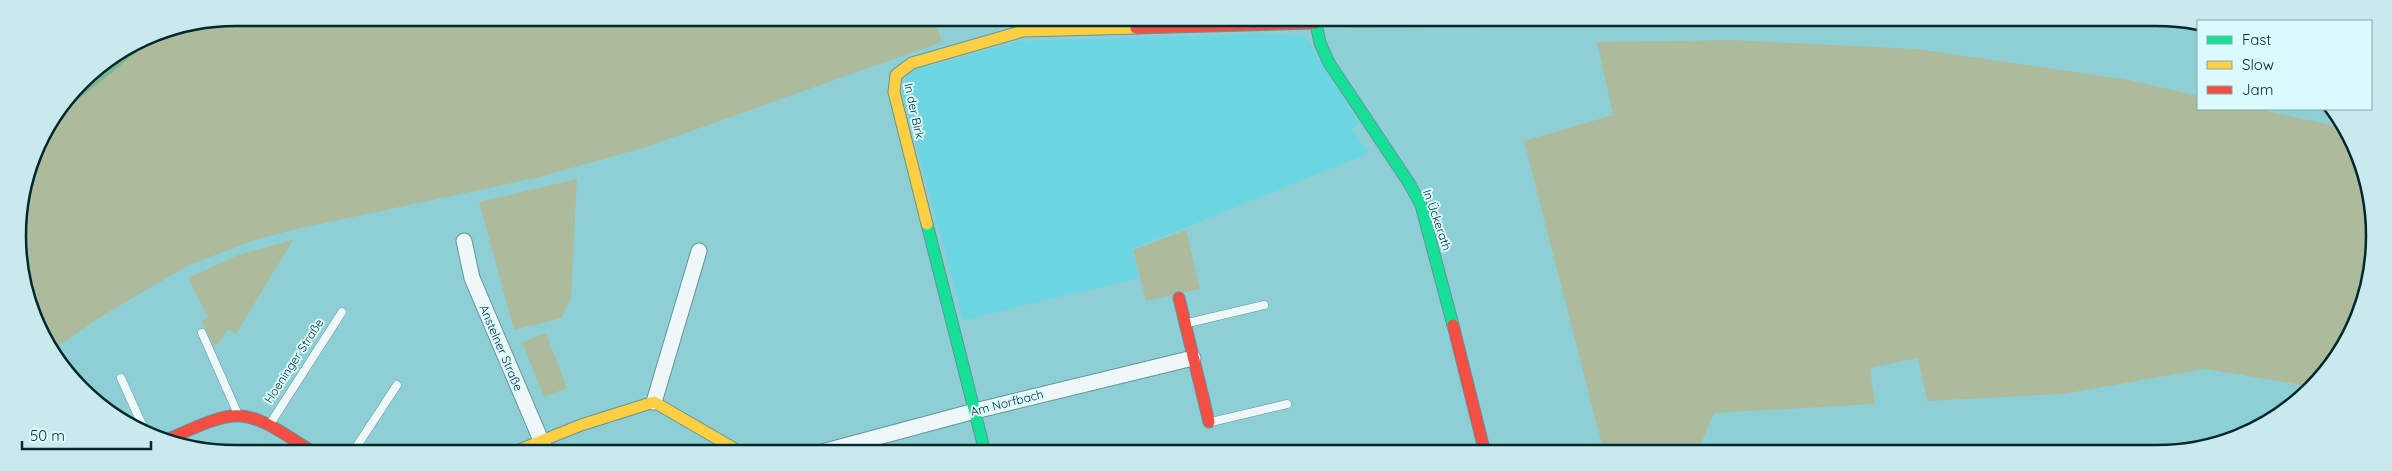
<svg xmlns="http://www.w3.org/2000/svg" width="2392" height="471" font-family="Quicksand,sans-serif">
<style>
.built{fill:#6cd6e2}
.green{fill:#adbb9d}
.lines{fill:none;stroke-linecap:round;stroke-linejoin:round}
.stream{stroke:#79b691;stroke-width:5}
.lane-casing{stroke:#64949a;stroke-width:9}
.street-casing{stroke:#64949a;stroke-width:17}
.fast-casing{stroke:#64949a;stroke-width:13}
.slow-casing{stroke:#64949a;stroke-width:13}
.jam-casing{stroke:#64949a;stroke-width:13}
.lane{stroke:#eef8f9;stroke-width:8}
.street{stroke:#eef8f9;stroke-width:15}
.fast{stroke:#16e098;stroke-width:11}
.slow{stroke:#ffcf43;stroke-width:11}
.jam{stroke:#f24e42;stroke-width:11}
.labels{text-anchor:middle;stroke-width:4;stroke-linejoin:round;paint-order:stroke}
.street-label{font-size:12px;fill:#00292d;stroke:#dbfafe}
.rim{fill:none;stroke:#00292d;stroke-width:2.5}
</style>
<rect width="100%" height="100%" fill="#8ecfd6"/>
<!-- built -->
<path class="built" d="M1258 34 1303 36 1307 39 1359 124 1352 129 1369 153 1132 249 1139 278 963 320 902 89 908 72 1021 41Z"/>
<!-- green -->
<path class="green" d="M235 18H934L942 42 646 147 540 177 292 230 252 241 189 265 102 316 54 349 29 306 18 222 34 152 82 81 152 34Z
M993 18H1133L1032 22 996 27Z
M1344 19H1640L1638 26 1351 28Z
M1733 40 1917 49 2129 80 2198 96V109H2256L2341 127 2367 179 2373 264 2352 332 2313 387 2205 369 2063 394 1927 401 1918 358 1870 368 1875 404 1714 413 1697 453H1604L1524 141 1613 115 1597 42Z
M577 179 571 297 562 318 514 330 479 202Z
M1186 230 1200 289 1146 301 1133 250Z
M293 240 236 334 228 329 218 344 213 345 202 321 208 317 188 278 238 255Z
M546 333 567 388 544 397 522 342Z"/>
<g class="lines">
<!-- stream -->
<path class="stream" d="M64 108 156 33"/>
<!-- lane casing -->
<g class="lane-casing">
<path id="lane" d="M1188 323 1264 305
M202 333 237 412
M121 378 145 431
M1211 422 1287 404
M270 424 342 312
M353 452 397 385"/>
</g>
<!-- street casing -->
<g class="street-casing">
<path id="street" d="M464 241 472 278 546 452
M654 402 699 251
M822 452 975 411 1193 358"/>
</g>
<!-- fast casing -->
<g class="fast-casing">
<path id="fast" d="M1315 19 1320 43 1329 63 1409 183 1421 205 1453 325
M927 224 985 452"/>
</g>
<!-- slow casing -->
<g class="slow-casing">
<path id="slow" d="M927 224 894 92 896 75 912 63 1023 31 1136 28
M514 452 581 425 654 402 740 452"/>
</g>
<!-- jam casing -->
<g class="jam-casing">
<path id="jam" d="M1136 28 1315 23
M1179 298 1209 422
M1453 325 1485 453
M169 439C245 404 245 409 313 452"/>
</g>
<!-- lane -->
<use href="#lane" class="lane"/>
<!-- street -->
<use href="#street" class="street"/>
<!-- fast -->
<use href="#fast" class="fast"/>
<!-- slow -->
<use href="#slow" class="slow"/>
<!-- jam -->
<use href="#jam" class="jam"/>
</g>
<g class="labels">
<!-- street labels -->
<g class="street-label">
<text transform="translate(914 111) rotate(78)" y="4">In der Birk</text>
<text transform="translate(1437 220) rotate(71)" y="4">In Ückerath</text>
<text transform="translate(501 348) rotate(67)" y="4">Anstelner Straße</text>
<text transform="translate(294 361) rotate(-57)" y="4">Hoeninger Straße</text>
<text transform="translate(1007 403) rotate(-14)" y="4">Am Norfbach</text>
</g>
</g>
<!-- crop -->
<path d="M0 0H2392V471H0ZM235 26H2157A209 209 0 0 1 2366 235V236A209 209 0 0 1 2157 445H235A209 209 0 0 1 26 236V235A209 209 0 0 1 235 26Z" fill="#c9e9ed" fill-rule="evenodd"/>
<path class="rim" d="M235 26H2157A209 209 0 0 1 2366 235V236A209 209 0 0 1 2157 445H235A209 209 0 0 1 26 236V235A209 209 0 0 1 235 26Z"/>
<!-- legend -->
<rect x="2197" y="20" width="175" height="90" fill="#dbfafe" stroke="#83a6aa"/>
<rect x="2207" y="36" width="25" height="8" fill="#16e098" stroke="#83a6aa"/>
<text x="2242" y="45" font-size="15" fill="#00292d">Fast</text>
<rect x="2207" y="61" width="25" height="8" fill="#ffcf43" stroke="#83a6aa"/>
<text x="2242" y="70" font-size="15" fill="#00292d">Slow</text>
<rect x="2207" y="86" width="25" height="8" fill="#f24e42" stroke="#83a6aa"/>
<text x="2242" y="95" font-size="15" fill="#00292d">Jam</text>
<!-- scale -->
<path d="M22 441v8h129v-8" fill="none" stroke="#00292d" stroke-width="2.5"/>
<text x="30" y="441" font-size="15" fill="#00292d" stroke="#dbfafe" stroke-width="4" paint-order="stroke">50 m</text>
</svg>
